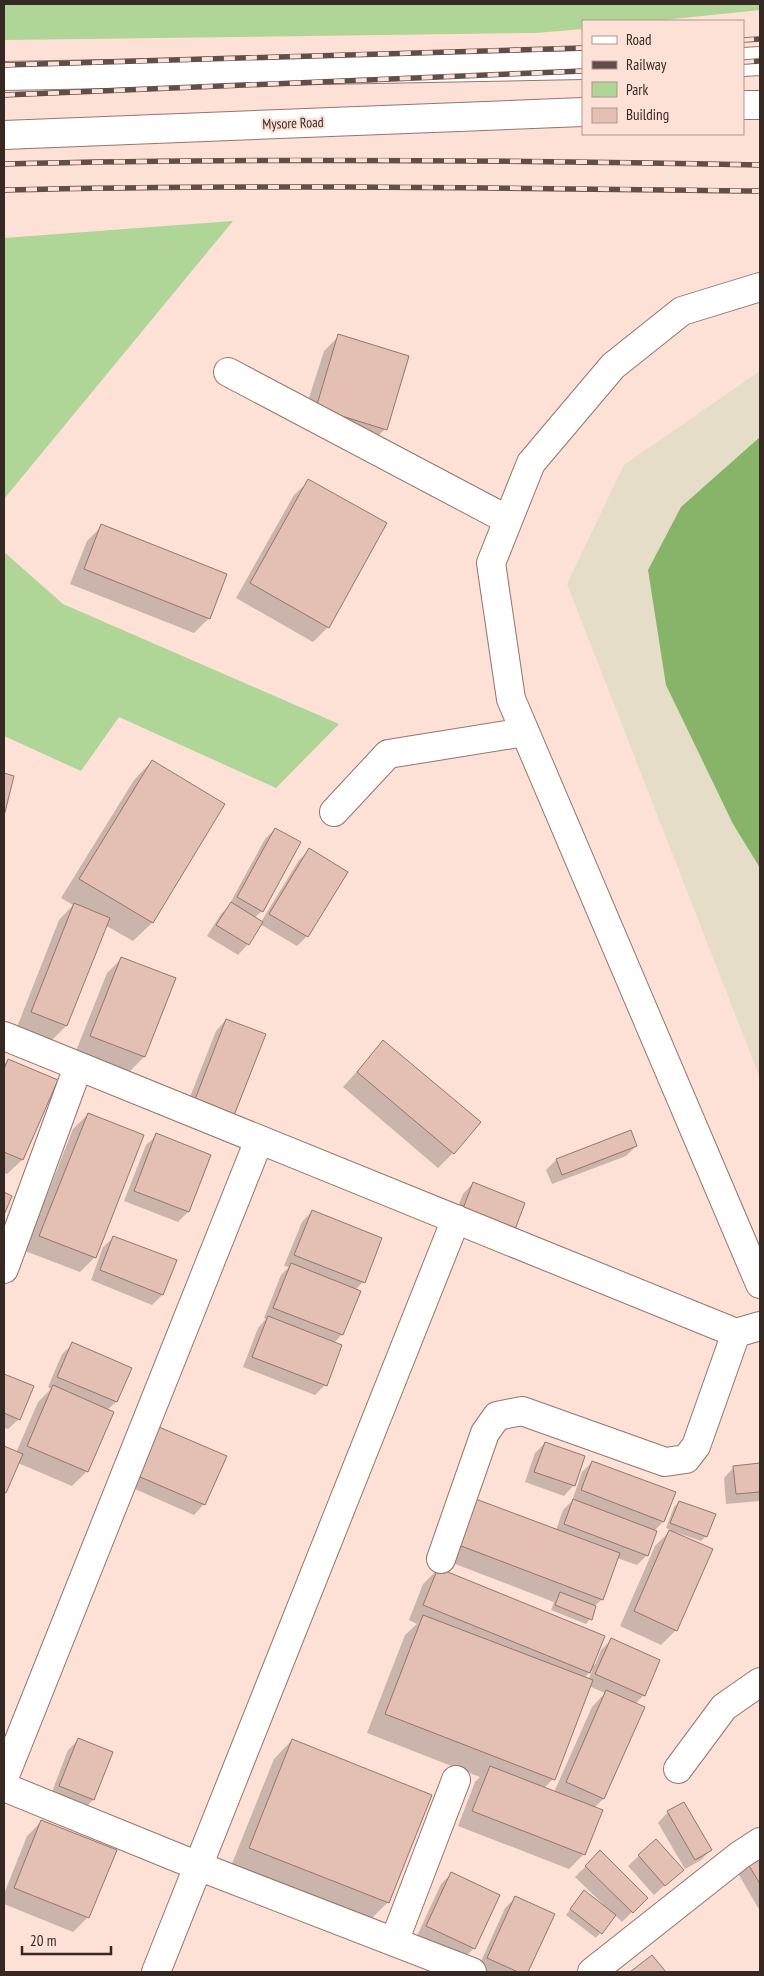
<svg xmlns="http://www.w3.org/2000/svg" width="764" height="1976" font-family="'PT Sans Narrow',sans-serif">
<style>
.education{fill:#e6ddc8}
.green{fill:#afd597}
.forest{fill:#88b46a}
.shadow{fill:#0003;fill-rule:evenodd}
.building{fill:#e3c0b3;stroke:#95766a}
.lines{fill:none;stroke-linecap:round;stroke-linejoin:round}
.minor-casing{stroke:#95756a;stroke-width:30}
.highway-casing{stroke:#95756a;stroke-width:30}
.minor{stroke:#fff;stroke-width:28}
.highway{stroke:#fff;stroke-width:28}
.rail-casing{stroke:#604f49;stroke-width:5.5}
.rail{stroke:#fde1d6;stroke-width:4;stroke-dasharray:11;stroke-linecap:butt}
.labels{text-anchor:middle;stroke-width:4.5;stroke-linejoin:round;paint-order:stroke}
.street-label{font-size:14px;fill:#362924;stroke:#fde1d6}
</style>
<rect width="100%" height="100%" fill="#fde1d6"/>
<!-- education -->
<path class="education" d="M760 371V1078L567 584 624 465Z"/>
<!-- green -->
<path class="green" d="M4 4H760V10L654 21H583V29L536 33 4 40Z
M233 221 4 499V238Z
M4 552 63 604 339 724 276 788 119 717 81 771 4 736Z"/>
<!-- forest -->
<path class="forest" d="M760 437V868L733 824 666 685 648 570 681 507Z"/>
<!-- shadow -->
<path class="shadow" d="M339 336 385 429 370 444 301 423 324 351Z
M309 481 328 627 313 642 236 598 294 495Z
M102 526 209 618 194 633 70 584 87 541Z
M152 761 224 804 152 923 133 941 105 925 66 1026 51 1041 17 1027 59 920 73 905 61 898 134 780Z
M275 829 262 911 254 918 261 922 299 860 309 850 307 936 297 946 260 924 248 944 238 955 207 936 221 914 228 907 265 839Z
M122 958 174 979 144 1057 129 1072 76 1051 107 973Z
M226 1020 264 1035 184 1112 216 1031Z
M383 1042 453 1153 438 1168 343 1087Z
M8 1060 22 1160 7 1174 4 1173V1065Z
M88 1114 95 1257 80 1272 25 1251 73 1129Z
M630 1132 636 1146 626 1156 552 1184 546 1170 556 1160Z
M157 1135 210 1155 188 1212 178 1222 124 1201 146 1145Z
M473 1183 524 1204 452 1221 463 1194Z
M312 1211 363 1282 355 1290 342 1334 334 1343 325 1385 315 1395 243 1367 258 1328 266 1319 264 1318 281 1275 289 1267 284 1266 302 1222Z
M114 1237 162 1295 152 1305 91 1280 103 1247Z
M73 1344 130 1369 116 1402 107 1410 87 1471 72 1486 18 1463 4 1495V1447L16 1453 38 1402 51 1389 48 1387 62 1354Z
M4 1375 32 1387 19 1419 8 1429 4 1428Z
M159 1428 204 1504 194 1515 128 1486Z
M545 1443 574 1485 564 1496 525 1482 535 1453Z
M592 1462 663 1522 654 1531 647 1555 637 1565 617 1558 602 1599 595 1606 590 1619 586 1624 551 1610 554 1602 442 1559 459 1515 556 1530 563 1510 572 1501 582 1472Z
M760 1465V1501L726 1504 724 1478 734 1467Z
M679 1502 706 1536 701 1541 675 1532 676 1630 661 1645 620 1626 655 1546 671 1530 666 1528 674 1507Z
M438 1569 595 1665 601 1650 611 1640 644 1695 635 1704 643 1708 603 1799 594 1808 584 1854 569 1869 458 1826 475 1782 480 1777 367 1733 405 1635 417 1624 409 1620 423 1584ZM593 1669 588 1680 584 1678ZM589 1686 605 1693 592 1707 554 1792 544 1788 553 1779Z
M78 1740 111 1753 93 1800 83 1810 50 1797 68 1750Z
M292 1740 388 1902 369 1921 231 1866 274 1759Z
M684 1803 711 1850 701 1860 685 1869 658 1823 668 1812Z
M42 1821 88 1917 73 1932 4 1904V1894L27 1836Z
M656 1840 682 1870 654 1895 628 1866Z
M760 1851V1911L736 1870Z
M600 1852 646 1898 622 1922 615 1915 596 1938 566 1915 579 1897 603 1906 604 1905 575 1877Z
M451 1874 474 1948 464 1958 417 1936 441 1884Z
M515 1898 553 1915 527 1972H486L478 1968 505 1908Z"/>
<!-- building -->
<path class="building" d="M338 334 409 356 387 430 316 408Z
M308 479 387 523 329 628 250 583Z
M101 524 227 574 210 619 84 569Z
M152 760 225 804 153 923 79 879Z
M4 773 14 776 4 816Z
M275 828 301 842 263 912 237 897Z
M309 848 348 872 308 937 269 914Z
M231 902 263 922 249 945 216 925Z
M74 903 110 918 67 1026 31 1012Z
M121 957 176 978 145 1057 90 1036Z
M226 1019 266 1034 233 1118 194 1102Z
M383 1040 481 1122 454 1154 357 1072Z
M8 1059 58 1080 23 1160 4 1152V1069Z
M88 1113 144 1135 96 1258 39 1236Z
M631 1130 637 1146 562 1175 556 1159Z
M156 1133 211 1155 189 1212 134 1191Z
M473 1182 525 1203 514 1232 462 1211Z
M4 1192 12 1196 4 1215Z
M312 1210 382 1238 365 1283 294 1255Z
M113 1236 177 1260 163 1295 100 1270Z
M291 1263 361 1291 343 1335 273 1308Z
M268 1316 342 1345 327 1386 252 1357Z
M72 1342 132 1368 117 1402 57 1377Z
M4 1374 34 1386 20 1420 4 1413Z
M53 1385 114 1412 88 1472 27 1446Z
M159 1427 227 1456 205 1505 138 1476Z
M545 1442 585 1456 575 1486 534 1472Z
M4 1446 23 1454 6 1493 4 1492Z
M592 1461 676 1492 664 1522 581 1490Z
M760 1463V1492L736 1494 733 1466Z
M473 1498 620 1553 603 1600 456 1544Z
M573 1499 657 1531 648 1556 564 1524Z
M679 1501 716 1514 707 1537 670 1523Z
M669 1530 713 1549 677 1631 634 1611Z
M438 1568 605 1636 590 1673 423 1605Z
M560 1592 596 1606 592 1620 555 1605Z
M423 1615 593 1680 555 1780 385 1714Z
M611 1638 660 1660 645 1696 595 1674Z
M606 1690 645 1707 604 1799 566 1782Z
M78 1738 113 1752 94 1800 59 1786Z
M292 1739 432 1795 389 1903 249 1848Z
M490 1766 603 1810 585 1855 472 1811Z
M684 1802 712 1850 695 1860 667 1811Z
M41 1820 117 1850 89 1918 14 1888Z
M656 1839 684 1870 665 1886 638 1855Z
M600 1850 648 1898 633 1913 585 1866Z
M760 1850V1884L745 1859Z
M451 1872 500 1895 475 1949 426 1926Z
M584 1890 616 1915 602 1934 570 1909Z
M515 1896 555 1914 528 1972H518L487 1958Z
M652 1955 666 1972H630Z"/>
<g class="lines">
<!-- minor casing -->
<g class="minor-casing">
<path id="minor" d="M760 287 682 311 613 366 531 463 491 563 511 699 760 1284
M228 372 508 520
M334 812 388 754 525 732
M4 1036 736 1333 760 1326
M4 1269 78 1067
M441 1559 485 1433 497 1416 522 1411 665 1462 686 1459 696 1446 736 1333
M678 1769 724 1707 760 1682
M4 1778 259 1140
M4 1787 198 1866 472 1972
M394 1942 456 1780
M156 1972 456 1219
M592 1972 740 1855 760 1842"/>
</g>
<!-- highway casing -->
<g class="highway-casing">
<path id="highway" d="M743 62 760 61
M4 76 583 65
M743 105H760
M4 135 583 112"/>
</g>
<!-- minor -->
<use href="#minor" class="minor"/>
<!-- highway -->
<use href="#highway" class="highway"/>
<!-- rail casing -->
<g class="rail-casing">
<path id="rail" d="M743 40 760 39
M743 62 760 61
M4 65 583 48
M4 95 583 71
M4 164C256 158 508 160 760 165
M4 190C256 184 508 188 760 191"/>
</g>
<!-- rail -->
<use href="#rail" class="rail"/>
</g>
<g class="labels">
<!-- street labels -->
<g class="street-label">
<text transform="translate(293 123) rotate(-2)" y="5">Mysore Road</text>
</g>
</g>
<!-- border -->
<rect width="764" height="1976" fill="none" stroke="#362924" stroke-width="10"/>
<!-- legend -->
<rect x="582" y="20" width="162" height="115" fill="#fde1d6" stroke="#ad978f"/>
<rect x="592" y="36" width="25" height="8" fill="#ffffff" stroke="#ad978f"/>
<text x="626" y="45" font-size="15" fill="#362924">Road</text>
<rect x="592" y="61" width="25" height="8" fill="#604f49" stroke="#ad978f"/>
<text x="626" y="70" font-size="15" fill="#362924">Railway</text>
<rect x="592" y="82" width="25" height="15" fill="#afd597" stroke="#ad978f"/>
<text x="626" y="95" font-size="15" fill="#362924">Park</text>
<rect x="592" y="108" width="25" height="15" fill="#e3c0b3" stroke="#ad978f"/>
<text x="626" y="120" font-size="15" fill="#362924">Building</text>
<!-- scale -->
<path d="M22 1946v8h89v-8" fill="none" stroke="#362924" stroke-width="2.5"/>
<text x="30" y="1946" font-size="15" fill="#362924" stroke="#fde1d6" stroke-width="4" paint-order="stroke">20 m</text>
</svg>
